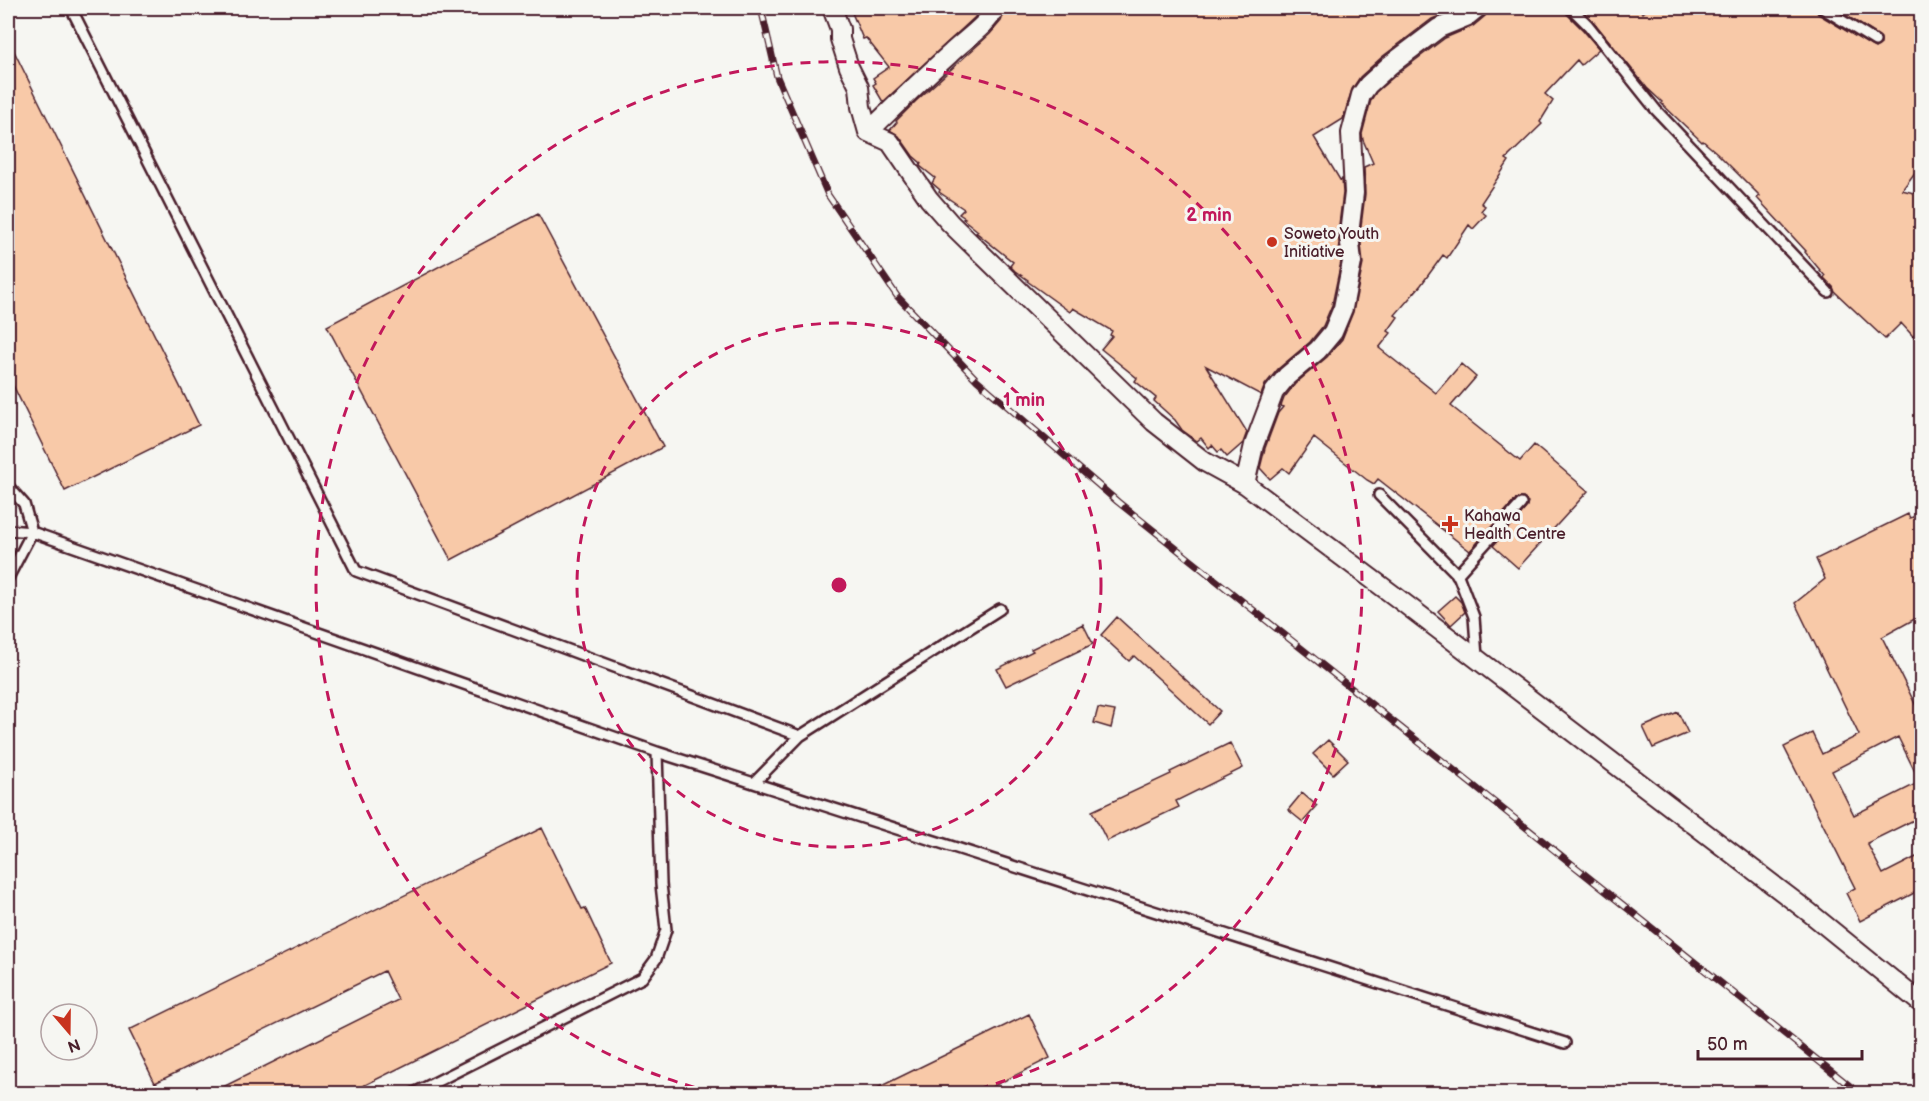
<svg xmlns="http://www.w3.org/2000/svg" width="1929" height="1101" font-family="'Balsamiq Sans',sans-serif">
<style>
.building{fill:#f8c9a8;stroke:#4a1f2b;stroke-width:1.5;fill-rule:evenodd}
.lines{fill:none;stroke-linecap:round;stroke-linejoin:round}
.lane-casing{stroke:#4a1f2b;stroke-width:14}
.street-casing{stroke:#4a1f2b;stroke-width:22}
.lane{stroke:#f6f6f2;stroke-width:9}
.street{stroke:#f6f6f2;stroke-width:18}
.rail-casing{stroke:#4a1f2b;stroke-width:7}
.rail{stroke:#f6f6f2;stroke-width:4.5;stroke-dasharray:14;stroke-linecap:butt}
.ring{fill:none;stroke:#c2185b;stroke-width:3;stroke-dasharray:10 8}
.poi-dot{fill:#c8321e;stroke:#f6f6f2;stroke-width:2}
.labels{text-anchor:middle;stroke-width:6;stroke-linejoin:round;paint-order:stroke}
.poi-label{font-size:16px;fill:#4a1f2b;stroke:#f6f6f2;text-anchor:start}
.centre{fill:#c2185b;stroke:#f6f6f2;stroke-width:3}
.ring-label{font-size:18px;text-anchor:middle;font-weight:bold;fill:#c2185b;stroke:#f6f6f2;stroke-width:6;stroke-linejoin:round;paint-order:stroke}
</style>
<rect width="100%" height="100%" fill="#f6f6f2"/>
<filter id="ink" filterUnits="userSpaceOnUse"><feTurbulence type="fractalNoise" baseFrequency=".0167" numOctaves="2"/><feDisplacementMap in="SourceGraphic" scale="12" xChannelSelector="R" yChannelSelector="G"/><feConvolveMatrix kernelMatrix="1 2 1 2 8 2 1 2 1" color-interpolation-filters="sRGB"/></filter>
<g filter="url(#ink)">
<!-- building -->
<path class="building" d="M850 8H983L974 18 883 102 873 85 876 83 873 78 889 67 866 38 863 39Z
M1006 8H1423L1425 11 1433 8H1460L1432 19 1382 57 1360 77 1352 89 1343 119 1314 137 1340 180 1342 179 1343 193 1338 233 1341 262 1332 305 1323 326 1310 342 1278 369 1265 385 1261 395 1206 366 1247 432 1243 443 1227 457 1221 450 1218 452 1212 445 1209 448 1201 438 1197 441 1182 430 1175 420 1154 401 1156 398 1135 381 1137 378 1101 349 1112 336 1110 335 1112 331 1073 308 1070 312 1027 281 1028 280 1015 271 1010 266 1013 262 978 234 976 233 978 231 963 219 965 218 959 214 964 209 939 192 940 190 932 183 935 178 920 166 921 163 913 156 899 136 890 130 897 122 896 121 916 101 990 34 1001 21Z
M1488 8H1564L1566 13 1583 30 1599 49 1581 65 1577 60 1545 94 1553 101 1540 122 1542 124 1506 159 1509 161 1481 203 1485 206 1481 211 1486 215 1473 229 1469 225 1447 258 1443 255 1421 285 1395 315 1398 317 1388 331 1391 333 1379 348 1436 393 1461 364 1476 377 1451 406 1520 461 1534 445 1588 491 1518 568 1493 546 1526 508 1528 502 1523 498 1516 499 1470 551 1378 479 1374 484 1367 480 1314 438 1289 473 1283 468 1270 479 1260 468 1265 448 1278 413 1283 407 1281 406 1284 398 1295 384 1327 357 1342 339 1353 312 1363 264 1360 234 1365 194 1364 167 1373 163 1363 140 1362 134 1371 100 1376 92 1397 74 1445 38 1473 26 1485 16Z
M1580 8H1637L1643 13 1649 8H1815L1818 14 1875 48 1881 44V38L1879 36 1834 8H1922V163L1902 190 1922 195V346L1901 323 1885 339 1835 292 1833 287 1824 278 1825 276 1805 252 1806 251 1757 198 1760 196 1717 153 1703 141 1702 142 1661 103 1662 102 1647 88 1593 21Z
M8 39 199 425 65 491 8 375Z
M538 214 663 447 451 560 327 326Z
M1908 514 1910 518 1916 516 1922 529V615L1882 637 1922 718V816L1867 843 1883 874 1922 854V889L1860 921 1846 893 1855 888 1784 747 1812 733 1822 754 1859 735 1795 603 1825 579 1816 559ZM1898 737 1920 782 1854 815 1832 771Z
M1455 596 1461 602 1465 612 1451 625 1438 611Z
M1117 617 1220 711 1208 724 1134 656 1129 661 1101 635Z
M1083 624 1093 644 1006 686 997 669 1033 651 1031 649Z
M1098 708 1115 711 1111 728 1094 723Z
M1678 712 1688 733 1653 748 1643 727Z
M1328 740 1348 760 1333 774 1313 754Z
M1230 743 1243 768 1176 801 1179 807 1107 841 1092 811 1171 774 1170 772Z
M1302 793 1317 806 1303 822 1288 810Z
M542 828 582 909 585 908 611 963 347 1094H209L398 1000 384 971 155 1083 129 1030Z
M1029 1014 1050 1058 978 1094H865Z"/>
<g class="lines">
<!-- lane casing -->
<g class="lane-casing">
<path id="lane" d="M71 8 356 571 800 736
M1571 8 1588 25 1656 110 1828 292
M1822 8 1875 41
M8 486 24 504 32 532 8 578
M1379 495 1458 575 1474 617 1477 657
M8 530 32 532 657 752 1565 1043
M1457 575 1521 504
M754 783 800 736 1000 609
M412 1094 642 978 656 959 666 930 661 884 657 752"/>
</g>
<!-- street casing -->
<g class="street-casing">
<path id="street" d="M832 8 840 29V39L849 67 859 87 861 107 868 132 890 142 929 199 950 223 1154 422 1205 462 1245 484 1396 597 1810 913 1922 1004
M868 132C895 106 922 79 950 54 963 41 989 24 995 8
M1245 484 1254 445 1274 392 1287 376 1318 350 1333 332 1343 308 1352 262 1349 234 1354 193 1351 133 1361 95 1368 85 1390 65 1439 28 1466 17 1477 8"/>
</g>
<!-- lane -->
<use href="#lane" class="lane"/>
<!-- street -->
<use href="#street" class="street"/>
<!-- rail casing -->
<g class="rail-casing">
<path id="rail" d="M761 8 777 77 828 195 897 296 977 380 1118 502 1860 1094"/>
</g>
<!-- rail -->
<use href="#rail" class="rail"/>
</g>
</g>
<!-- distance rings -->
<g class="ring">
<circle cx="839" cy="585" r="262"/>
<path d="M712 1092A523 523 0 1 1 966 1092"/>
</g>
<!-- markers -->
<g class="poi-dot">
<circle cx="1272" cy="242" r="6"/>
<path d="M1447 515h6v6h6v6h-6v6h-6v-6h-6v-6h6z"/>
</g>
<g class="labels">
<!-- poi labels -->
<g class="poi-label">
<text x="1284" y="239">Soweto Youth<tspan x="1284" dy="18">Initiative</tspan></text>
<text x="1464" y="521">Kahawa<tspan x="1464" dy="18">Health Centre</tspan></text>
</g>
</g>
<circle cx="839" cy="585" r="9" class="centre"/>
<g class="ring-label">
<text x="1209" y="221">2 min</text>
<text x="1024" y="406">1 min</text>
</g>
<!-- margin -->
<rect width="1929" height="1101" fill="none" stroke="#f6f6f2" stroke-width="30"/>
<rect x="15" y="15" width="1899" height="1071" fill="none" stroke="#4a1f2b" stroke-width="2" filter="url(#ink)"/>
<!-- north arrow -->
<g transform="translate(69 1032) rotate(160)"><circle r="28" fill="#f6f6f2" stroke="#b1a0a2" stroke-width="1.5"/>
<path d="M0-4.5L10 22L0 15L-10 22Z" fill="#c8321e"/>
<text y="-9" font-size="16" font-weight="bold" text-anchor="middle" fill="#4a1f2b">N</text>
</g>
<!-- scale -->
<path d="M1698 1050v9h164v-9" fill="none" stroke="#4a1f2b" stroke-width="3"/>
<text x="1707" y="1050" font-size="18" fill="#4a1f2b" stroke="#f6f6f2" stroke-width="4.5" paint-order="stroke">50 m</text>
</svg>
